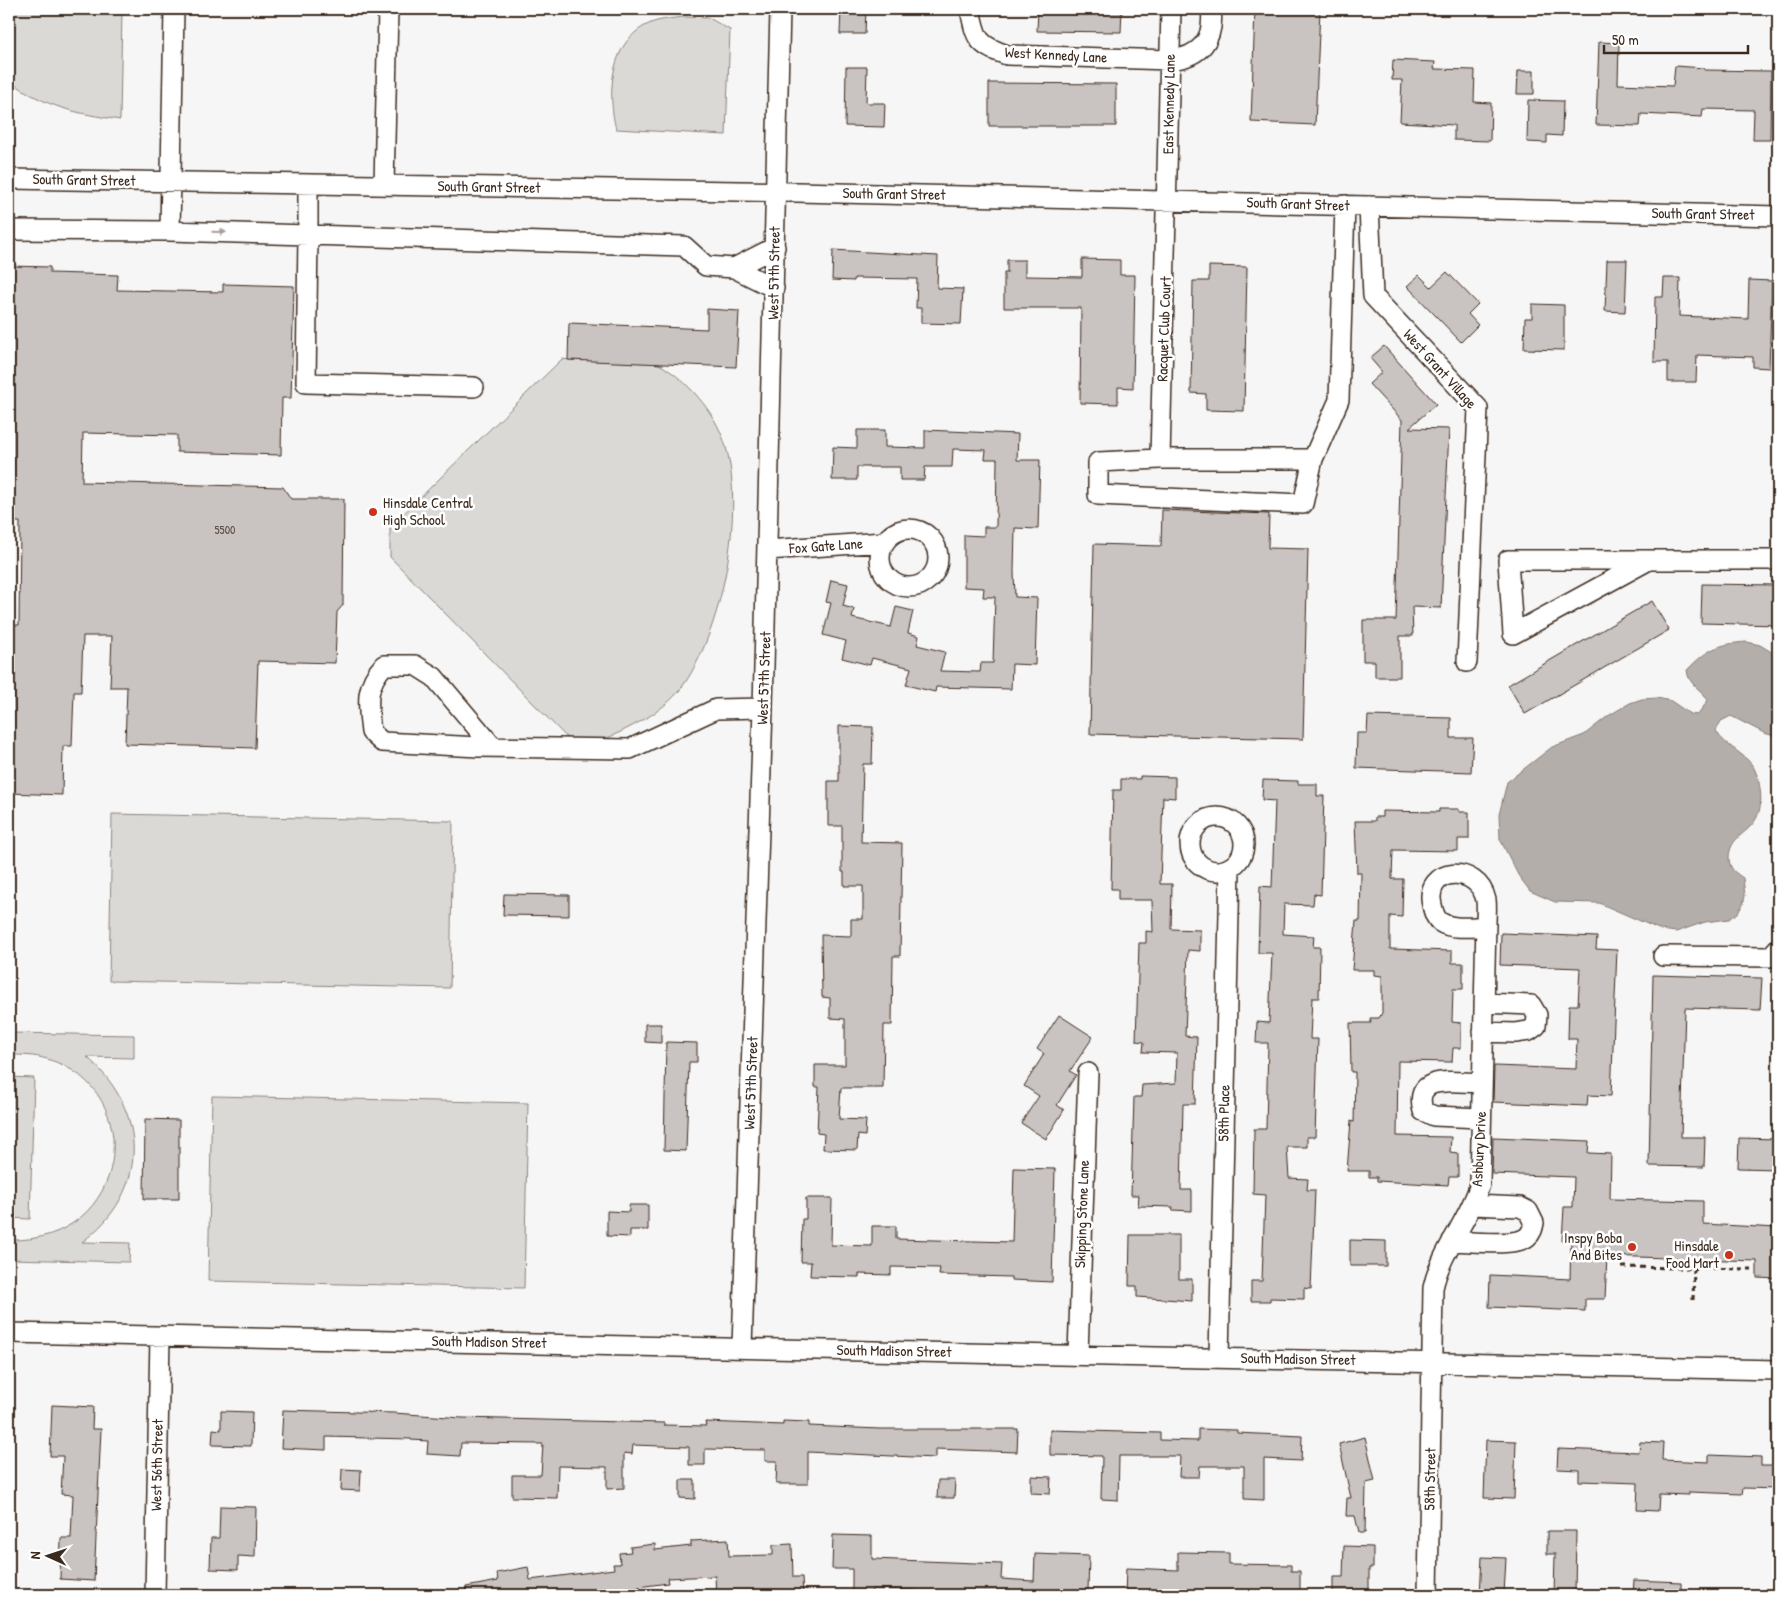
<svg xmlns="http://www.w3.org/2000/svg" width="1787" height="1604" font-family="'Patrick Hand',sans-serif">
<style>
.green{fill:#dbd9d6;stroke:#8b827a}
.water{fill:#b4aeaa;stroke:#847972}
.building{fill:#c9c3c1;stroke:#3b2a1e}
.lines{fill:none;stroke-linecap:round;stroke-linejoin:round}
.minor-casing{stroke:#3b2a1e;stroke-width:22}
.path{stroke:#3b2a1e;stroke-width:3;stroke-dasharray:5 4;stroke-linecap:butt}
.minor{stroke:#fff;stroke-width:19}
.oneway{fill:#a79f9a}
.poi-dot{fill:#c8321e;stroke:#fff;stroke-width:2}
.labels{text-anchor:middle;stroke-width:5;stroke-linejoin:round;paint-order:stroke}
.number-label{font-size:12px;fill:#5e5047}
.street-label{font-size:15px;fill:#3b2a1e;stroke:#fff}
.poi-label{font-size:15px;fill:#3b2a1e;stroke:#fff;text-anchor:end}
</style>
<rect width="100%" height="100%" fill="#f7f6f6"/>
<filter id="ink" filterUnits="userSpaceOnUse"><feTurbulence type="fractalNoise" baseFrequency=".02" numOctaves="2"/><feDisplacementMap in="SourceGraphic" scale="10" xChannelSelector="R" yChannelSelector="G"/><feConvolveMatrix kernelMatrix="1 2 1 2 8 2 1 2 1" color-interpolation-filters="sRGB"/></filter>
<g filter="url(#ink)">
<!-- green -->
<path class="green" d="M9 9H122L120 120C76 113 46 108 9 80Z
M684 17 709 18 730 30 726 135 616 129C606 90 611 34 657 21 665 19 675 18 684 17Z
M562 359C580 362 650 358 659 364 687 380 714 411 724 441 747 506 722 637 679 691 655 720 612 735 580 751L390 557V527Z
M112 814 453 821 450 988 109 981Z
M9 1033 134 1035V1058L87 1057C149 1111 150 1192 82 1242L130 1243 129 1262 9 1259V1240C131 1243 149 1089 47 1059 34 1055 22 1055 9 1055Z
M9 1077 34 1078 30 1219 9 1218Z
M212 1096 528 1103 524 1288 208 1281Z"/>
<!-- water -->
<path class="water" d="M1747 642 1760 645 1778 656V737L1764 733 1731 716 1721 721 1716 731C1726 749 1751 754 1757 775 1761 788 1763 805 1757 817 1749 834 1730 836 1729 857 1729 868 1734 872 1743 878L1745 896 1743 904 1738 913 1729 919 1705 922 1676 932 1661 930 1599 903 1555 902 1530 891 1518 875 1500 839 1499 815 1507 782 1552 747 1584 735 1608 716 1630 703 1642 699 1657 698 1671 701 1690 714 1698 715 1708 700C1702 689 1688 685 1687 670 1708 649 1717 644 1747 642Z"/>
<!-- building -->
<path class="building" d="M841 9H866L865 34H840Z
M1038 9H1122L1121 32 1037 31Z
M1255 9H1320L1315 125 1251 122Z
M1599 42 1619 43 1618 84 1673 86 1675 66 1704 68V70L1771 71 1770 140H1753L1754 110 1703 109 1702 117 1641 114 1640 126 1596 125Z
M1393 60 1435 62 1434 69 1475 70 1474 102 1491 103 1490 141 1454 140V125L1400 122 1402 80H1392Z
M846 67H867L866 103H885L884 127 845 126Z
M1518 71H1534V94H1517Z
M989 83 1116 84V126H989Z
M1528 100 1563 101 1562 136 1547 135V143L1527 142Z
M833 250 938 256 937 288 963 289 961 324 921 323V308H916L917 279 854 278V281L832 280Z
M1082 259 1120 260V275H1135L1133 388 1118 387V404L1080 403 1081 308H1004V273H1007V260H1025V276L1082 277Z
M1607 260H1627L1625 312 1605 311Z
M9 266 50 267V273L118 275 117 290 223 292V284L294 286 291 398H282L281 455 177 452V435L83 433 82 482 283 487 291 499H344L343 605 337 612 335 663 258 661 255 748 125 744 127 687H110L112 636H83L81 692H74L72 746H63L62 795 9 793V625H19L20 522H9Z
M1209 266 1247 267 1244 411 1206 410V394L1191 393 1193 281H1209Z
M1447 272 1478 304 1468 314 1478 325 1461 342 1407 286 1419 275 1431 287Z
M1664 278H1680L1679 316 1748 319 1749 280 1772 281 1769 368 1753 367V357L1697 355 1696 382H1668V362H1654L1655 297H1663Z
M1532 304 1564 305V350L1524 349 1525 318H1532Z
M707 309 739 311 736 367 568 360 569 323 707 329Z
M1384 346 1436 404 1409 428 1449 429 1441 608 1412 607 1413 636H1400V677H1375V661H1363V620H1396L1402 420 1369 384 1382 372 1370 358Z
M857 430H885V447L925 448V430L1018 434 1017 460H1040L1038 529 1015 528 1014 572 1015 597 1037 598 1035 665 1012 664 1011 689 936 687 935 692 906 685 911 668 872 658 870 665 842 658 846 641 823 635 831 603 826 602 831 580 848 584 843 606 854 609 852 618 891 627 896 607 913 611 908 633 919 636 917 645 945 652 940 671 980 672 981 663H993L995 597H983L984 588 964 587V535L984 536V527H996L997 459H985L986 450 953 449 952 467H925L924 480H900V467H857V480H832L833 447 857 448Z
M1162 510 1269 514 1268 548 1308 549 1303 739 1090 734 1094 544 1161 546Z
M1702 584 1778 585V625L1701 623Z
M1652 601 1669 630 1525 714 1508 685Z
M1368 716 1451 718V738H1473L1471 772 1356 768 1357 733H1367Z
M839 726 873 727 872 764H863L861 842 902 843 900 956H893L892 1025H884L883 1088H841L839 1119 866 1120 865 1136 858 1135 857 1150 823 1149 824 1134 817 1133 819 1087H815V1065H845V1019L830 1018V998L822 997 821 935 851 936V919H863V886H844V872H842V826H828V781H839Z
M1140 776 1175 777V798L1163 797 1160 884H1172L1171 929 1200 930V951L1188 950 1185 1036 1197 1037 1195 1104H1183L1181 1190H1192V1211L1172 1210 1173 1207 1138 1206 1139 1195H1131L1134 1097H1141L1142 1085 1176 1083 1177 1053 1143 1052 1144 1042 1136 1041 1139 943H1146V931L1153 932 1152 900H1118V889H1111L1113 790H1121V779H1140Z
M1263 780 1298 781V784H1317V796H1324L1321 895 1314 894 1313 905 1284 904 1283 934 1314 936 1313 947H1320L1319 998H1312L1310 1039H1318L1315 1137H1307V1147H1287L1289 1178 1308 1179 1307 1190H1315L1311 1289 1304 1288V1299L1270 1298V1301H1251V1281H1262L1265 1195 1253 1194 1254 1129H1266L1268 1043H1256L1257 1022 1269 1023 1272 953H1258L1260 886 1272 887 1275 801 1262 800Z
M1439 809H1459V812H1469V839H1458V851L1393 850 1392 879H1403L1402 917 1390 916V949L1452 951V963H1463V989H1453L1452 1022 1461 1023V1048H1453L1452 1062 1398 1061 1397 1136 1451 1137 1450 1152 1458 1153V1177H1449L1448 1185 1377 1181V1177H1369V1171H1347L1351 1121 1354 1122 1355 1072H1351L1350 1023H1371L1370 1018H1379L1382 1013V976L1374 975V970H1352L1356 921H1360L1361 873H1357L1355 821H1375V817H1382V811L1439 812Z
M504 894 569 895V916L503 915Z
M1501 933 1597 937 1596 949 1617 950 1611 1096 1588 1095 1587 1106 1493 1102 1494 1066 1576 1069 1577 1039H1568L1569 1005H1578L1580 968 1500 965Z
M1653 975 1762 978 1760 1010 1685 1008 1681 1137H1705L1704 1167 1649 1166Z
M1059 1015 1093 1037 1070 1071 1076 1075 1057 1105 1064 1110 1046 1139 1021 1123 1039 1096 1024 1086 1044 1054 1037 1049Z
M645 1024H661V1043L645 1042Z
M666 1042 697 1043V1062H689L686 1151 664 1150Z
M145 1119 179 1120V1199H144Z
M1493 1137 1589 1141 1588 1153 1611 1154 1610 1199 1703 1201V1224L1778 1228V1279L1757 1278V1261L1607 1256 1605 1299H1585V1311L1489 1307 1490 1275 1570 1279 1571 1241H1562L1564 1207H1573L1574 1177 1492 1174Z
M1739 1138 1778 1139V1169L1738 1168Z
M1014 1168 1055 1169 1052 1282 1011 1280V1277L939 1275 940 1268 891 1267V1275L859 1274V1277L810 1276 811 1262H801L802 1219H806V1198H832L831 1245 872 1246V1226H896V1239L1012 1242Z
M629 1205H648V1230H630V1237L607 1236V1211L629 1212Z
M1130 1235H1179V1279H1192V1301L1137 1297V1286H1129Z
M1350 1240 1386 1241V1266H1350Z
M52 1405 93 1407 92 1429H101L94 1581 60 1579 61 1538H71L73 1495 61 1494 63 1456H50Z
M283 1410 394 1413 462 1418 664 1423V1425L706 1426 705 1422 783 1425V1421L809 1422V1426L880 1429H1018L1017 1452 935 1449V1458L808 1452V1484H776L777 1461H765V1450L705 1449V1465H689V1447L633 1445 632 1454 624 1453V1488L607 1489V1467L558 1466 557 1498 512 1497V1475H541L543 1444 461 1443 460 1456 427 1454 428 1441 411 1440V1439L326 1437V1450L281 1448Z
M221 1411 252 1412 251 1446 212 1445 213 1429 221 1430Z
M1198 1429 1237 1430V1433L1302 1436 1301 1461 1264 1459V1500L1244 1499V1466H1200L1199 1477H1179L1180 1456H1119L1118 1500 1101 1499 1102 1456 1050 1455V1430L1160 1433V1440L1198 1441Z
M1365 1437 1375 1481 1366 1483 1365 1533H1359L1355 1516H1346L1347 1498H1351L1339 1444Z
M1486 1440 1516 1441 1514 1499 1484 1498Z
M1640 1442 1663 1443 1662 1460 1709 1462V1455L1761 1457V1466H1778V1489L1743 1488 1742 1494 1689 1492V1495L1659 1494 1658 1511 1637 1510 1638 1483 1579 1481V1470L1557 1469 1558 1449 1639 1452Z
M342 1469 361 1470 360 1491 341 1490Z
M1031 1476 1051 1477 1050 1494 1031 1493Z
M680 1480H695V1499L680 1498Z
M938 1480H955L954 1498H937Z
M220 1506 256 1507 255 1557 238 1556V1570L210 1569 211 1538H219Z
M1547 1531H1576L1575 1595H1554L1555 1554H1547Z
M833 1535 872 1536V1559L1002 1564 1001 1579 1034 1581 1035 1554 1089 1556 1088 1591 1073 1590V1595H915V1590L872 1589 871 1595H852V1569H832Z
M728 1539 729 1556 773 1555V1545L792 1544 793 1577H802L803 1595H716L715 1576 667 1578 668 1583 638 1587 639 1595H466V1587L498 1581 497 1573 528 1567 530 1580 614 1569 613 1564H620L619 1553 631 1552 630 1547 655 1544V1550L691 1546V1541Z
M1344 1546 1373 1547V1568H1369V1595H1333V1577H1343Z
M1178 1552 1229 1553V1564L1291 1565V1571H1300V1595H1125L1126 1568 1178 1570Z
M1482 1557 1506 1558 1504 1595H1480Z
M1634 1580 1681 1582V1595H1633Z"/>
<g class="lines">
<!-- minor casing -->
<g class="minor-casing">
<path id="minor" d="M970 9C976 39 977 45 1007 55L1170 60C1200 57 1215 40 1211 9
M9 179 797 192 1778 216
M308 184V235L684 246 706 266 734 268
M384 185 388 9
M1369 206 1373 296 1478 408 1467 662
M9 230 170 231 308 235 306 383 474 387
M170 231 174 9
M774 288 734 268 775 247
M1160 459 1171 9
M1313 459 1303 504 1098 495V462L1160 459H1313L1339 400 1345 205
M880 558a29 29 0 1 1 58 0a29 29 0 1 1-58 0Z
M767 550 884 542
M1649 560 1513 634 1508 560H1778
M493 747 434 677 415 665H384C364 687 368 704 371 732L382 742 479 747 630 749 716 709 763 708
M1190 844a27 27 0 1 1 54 0a27 27 0 1 1-54 0Z
M1663 956 1770 957 1778 948
M1483 1032 1515 1033 1529 1031 1536 1026 1537 1015 1531 1005 1484 1003
M1481 1118 1434 1116 1423 1111C1412 1072 1457 1083 1481 1083
M1452 1241C1469 1241 1515 1247 1527 1237 1532 1233 1533 1228 1534 1223L1528 1211 1520 1207 1473 1205
M9 1333 1778 1370
M742 1347 763 708 780 9
M1078 1354 1088 1073
M1219 1357 1230 869
M155 1595 160 1336
M1428 1595 1433 1288C1441 1250 1469 1221 1480 1184L1486 923C1486 916 1487 907 1486 900 1478 863 1423 867 1432 905 1433 910 1435 918 1440 922 1452 930 1472 927 1486 926"/>
</g>
<!-- path -->
<path class="path" d="M1622 1267 1752 1269
M1693 1300 1694 1268"/>
<!-- minor -->
<use href="#minor" class="minor"/>
</g>
<!-- one-way arrows -->
<defs><path id="oneway-solid" d="M-6-.8H1V-3.2L6.5 0L1 3.2V.8H-6Z" transform="scale(1.25)"/></defs>
<use class="oneway" href="#oneway-solid" transform="translate(219 232) rotate(2)"/>
</g>
<!-- markers -->
<g class="poi-dot">
<circle cx="373" cy="512" r="5"/>
<circle cx="1632" cy="1247" r="5"/>
<circle cx="1729" cy="1255" r="5"/>
</g>
<g class="labels">
<!-- number labels -->
<g class="number-label">
<text x="225" y="534">5500</text>
</g>
<!-- street labels -->
<g class="street-label">
<text transform="translate(1056 55) rotate(3)" y="5">West Kennedy Lane</text>
<text transform="translate(1169 104) rotate(-89)" y="5">East Kennedy Lane</text>
<text transform="translate(84 180) rotate(1)" y="5">South Grant Street</text>
<text transform="translate(489 187) rotate(1)" y="5">South Grant Street</text>
<text transform="translate(894 194) rotate(1)" y="5">South Grant Street</text>
<text transform="translate(1298 204) rotate(2)" y="5">South Grant Street</text>
<text transform="translate(1703 214) rotate(1)" y="5">South Grant Street</text>
<text transform="translate(774 273) rotate(-89)" y="5">West 57th Street</text>
<text transform="translate(1164 329) rotate(-88)" y="5">Racquet Club Court</text>
<text transform="translate(1440 369) rotate(48)" y="5">West Grant Village</text>
<text transform="translate(826 546) rotate(-4)" y="5">Fox Gate Lane</text>
<text transform="translate(764 678) rotate(-88)" y="5">West 57th Street</text>
<text transform="translate(751 1083) rotate(-88)" y="5">West 57th Street</text>
<text transform="translate(1224 1113) rotate(-89)" y="5">58th Place</text>
<text transform="translate(1479 1149) rotate(-87)" y="5">Ashbury Drive</text>
<text transform="translate(1082 1214) rotate(-88)" y="5">Skipping Stone Lane</text>
<text transform="translate(489 1342) rotate(1)" y="5">South Madison Street</text>
<text transform="translate(894 1351) rotate(1)" y="5">South Madison Street</text>
<text transform="translate(1298 1359) rotate(1)" y="5">South Madison Street</text>
<text transform="translate(157 1465) rotate(-89)" y="5">West 56th Street</text>
<text transform="translate(1430 1479) rotate(-89)" y="5">58th Street</text>
</g>
<!-- poi labels -->
<g class="poi-label">
<text x="383" y="508" text-anchor="start">Hinsdale Central<tspan x="383" dy="17">High School</tspan></text>
<text x="1622" y="1243">Inspy Boba<tspan x="1622" dy="17">And Bites</tspan></text>
<text x="1719" y="1251">Hinsdale<tspan x="1719" dy="17">Food Mart</tspan></text>
</g>
</g>
<!-- margin -->
<rect width="1787" height="1604" fill="none" stroke="#fff" stroke-width="30"/>
<rect x="15" y="15" width="1757" height="1574" fill="none" stroke="#3b2a1e" stroke-width="2" filter="url(#ink)"/>
<!-- north arrow -->
<g transform="translate(48 1556) rotate(273)" stroke="#ffffff" stroke-width="4" paint-order="stroke">
<path d="M0-4L9 19L0 12L-9 19Z" fill="#3b2a1e"/>
<text y="-8" font-size="14" font-weight="bold" text-anchor="middle" fill="#3b2a1e">N</text>
</g>
<!-- scale -->
<path d="M1604 45v8h144v-8" fill="none" stroke="#3b2a1e" stroke-width="2.5"/>
<text x="1612" y="45" font-size="15" fill="#3b2a1e" stroke="#ffffff" stroke-width="4" paint-order="stroke">50 m</text>
</svg>
